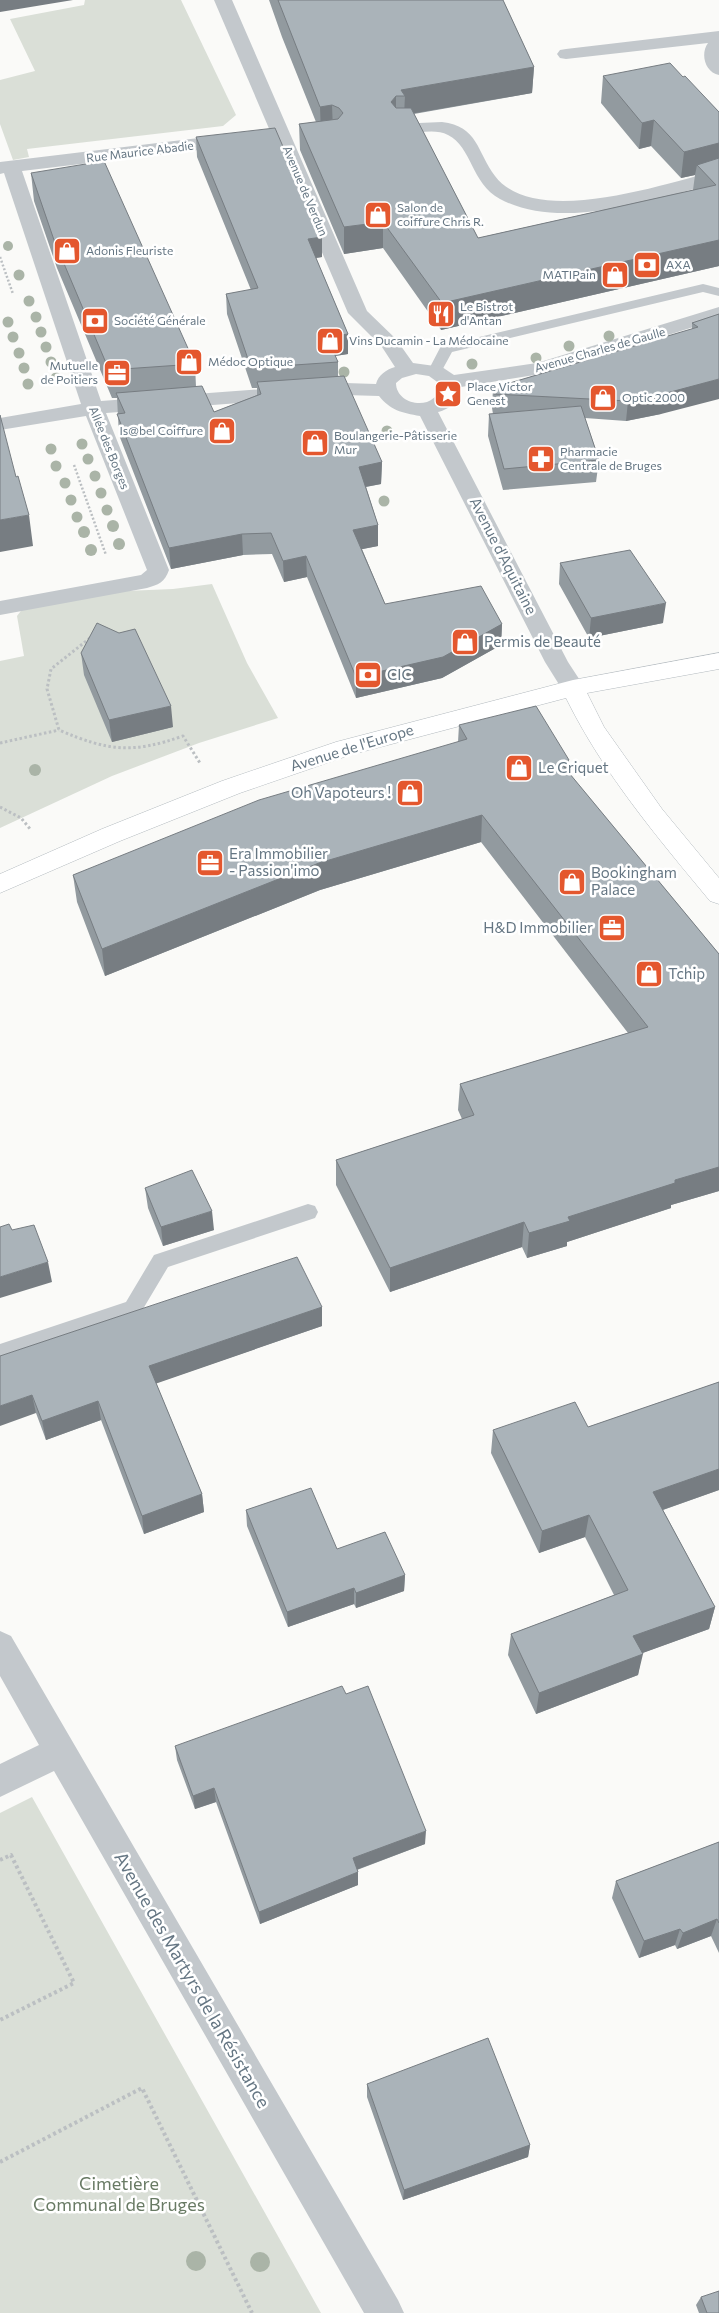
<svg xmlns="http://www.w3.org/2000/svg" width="719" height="2313" font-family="Commissioner,sans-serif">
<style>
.green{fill:#dadfd7}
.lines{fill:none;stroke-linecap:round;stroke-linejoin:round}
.secondary-casing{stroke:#b3babf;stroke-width:1}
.path-far2{stroke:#bbbfc2;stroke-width:2.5;stroke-dasharray:2 2;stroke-linecap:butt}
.path-far1{stroke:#bbbfc2;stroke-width:3;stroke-dasharray:2.5 2.5;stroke-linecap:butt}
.path{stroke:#bbbfc2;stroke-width:4;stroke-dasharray:3 3;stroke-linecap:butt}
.lane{fill:#c3c8cc;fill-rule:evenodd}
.street{fill:#c3c8cc;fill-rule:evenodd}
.secondary{fill:#fff;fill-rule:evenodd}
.tree{fill:#aab4a7}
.wall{fill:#929a9f}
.shaded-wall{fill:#777d82}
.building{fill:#aab3b9;stroke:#777d82}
.labels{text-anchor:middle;stroke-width:5;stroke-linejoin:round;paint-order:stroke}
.far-street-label{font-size:12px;fill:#657683;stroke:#fff}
.far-poi-label{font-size:12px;fill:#657683;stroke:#fff;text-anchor:start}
.street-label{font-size:15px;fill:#657683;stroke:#fff}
.poi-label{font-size:15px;fill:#657683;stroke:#fff;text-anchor:start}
.near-street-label{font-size:18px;fill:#657683;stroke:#fff}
.near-park-label{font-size:18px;fill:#687a64;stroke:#fff}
</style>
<rect width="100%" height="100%" fill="#fafaf8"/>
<!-- green -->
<path class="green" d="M85 0H181L236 115 223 126 27 149 29 157 13 160 0 124V80L35 71 10 19 84 5Z
M212 584 247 663 278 718 199 743 112 776 0 828V661L24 656 17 616 24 607 125 591 173 589Z
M32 1797 321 2313H0V1813Z"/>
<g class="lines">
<!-- secondary casing -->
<g class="secondary-casing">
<path id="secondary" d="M719 653V669L587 693 604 727 662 809 719 878V904L710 901C657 837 603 773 566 698L350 755 240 793 120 841 0 893V874L102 829 222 781 336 742 573 680Z"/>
</g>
<!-- path-far2 -->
<path class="path-far2" d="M0 257 13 294
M74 465 106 555"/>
<!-- path-far1 -->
<path class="path-far1" d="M90 638 51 669 47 689 59 730C108 751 132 754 183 736L200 763
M0 743 59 730
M0 807 21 818 31 830"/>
<!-- path -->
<path class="path" d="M0 1860 11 1855 74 1983 0 2020
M0 2162 142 2088 252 2313"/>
<!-- lane -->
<path class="lane" d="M703 284 719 288V296L703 292 452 352 440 374H430L428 371 441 346Z
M308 1204 315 1206 318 1212 315 1218 168 1267 140 1314 0 1362V1344L126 1302 154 1255Z"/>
<!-- street -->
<path class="street" d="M214 0H232L367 311 396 339 413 363 442 367 454 375 537 363 719 307V319L547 373 461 387C462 399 450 409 438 412L568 662 585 688 581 694 573 696 565 694 545 662 420 416C402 413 390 410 379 396L345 395 106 413 169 570C165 582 158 585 147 588L0 615V601L141 575 147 570 86 416 0 430V418L81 404 4 173 0 174V162L232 134 239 136 241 140 239 144 232 146 22 171 101 401 345 383 376 384C378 375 387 369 395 367L382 347 348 313ZM416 374 429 376 440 384 441 392C436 396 432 400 427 402 413 406 396 398 396 383L402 378Z
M719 31V75C705 72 700 54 708 43L566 59 560 58 557 54 560 50 566 49Z
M442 122C478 126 477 152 495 176 535 229 667 183 719 170V182C656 199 562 232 500 199 471 183 472 147 448 135 433 127 412 136 396 132L393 128 396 124Z
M0 1631 11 1636 398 2300 404 2313H364L54 1771 0 1797V1764L39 1745 0 1676Z"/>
<!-- secondary -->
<use href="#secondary" class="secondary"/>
</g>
<!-- trees -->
<g class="tree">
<circle cx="8" cy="246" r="5"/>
<circle cx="19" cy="275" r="5.5"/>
<circle cx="29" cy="301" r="5.5"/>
<circle cx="36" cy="317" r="5.5"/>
<circle cx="8" cy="322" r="5.5"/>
<circle cx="41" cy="332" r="5.5"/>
<circle cx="609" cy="336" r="5.5"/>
<circle cx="13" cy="337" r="5.5"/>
<circle cx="569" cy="346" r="5.5"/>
<circle cx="46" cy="347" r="5.5"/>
<circle cx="19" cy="353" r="5.5"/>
<circle cx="536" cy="358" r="5.5"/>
<circle cx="51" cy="362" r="5.5"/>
<circle cx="472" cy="364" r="5.5"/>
<circle cx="24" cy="368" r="5.5"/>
<circle cx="344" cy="372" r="5.5"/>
<circle cx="56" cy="378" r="5.5"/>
<circle cx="28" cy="384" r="5.5"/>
<circle cx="387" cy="431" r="5.5"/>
<circle cx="82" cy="444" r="5.5"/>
<circle cx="51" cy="449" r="5.5"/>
<circle cx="88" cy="459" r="5.5"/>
<circle cx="56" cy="466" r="5.5"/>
<circle cx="95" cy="476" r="5.5"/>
<circle cx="65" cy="483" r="5.5"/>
<circle cx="101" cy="493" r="5.5"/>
<circle cx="71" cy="500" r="5.5"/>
<circle cx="384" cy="501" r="5.5"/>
<circle cx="107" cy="510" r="5.5"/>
<circle cx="77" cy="517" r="5.5"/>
<circle cx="113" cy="526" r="6"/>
<circle cx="84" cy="532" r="6"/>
<circle cx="119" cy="544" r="6"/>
<circle cx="91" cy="550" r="6"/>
<circle cx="35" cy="770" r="6"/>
<circle cx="196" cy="2261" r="10"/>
<circle cx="260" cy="2262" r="10"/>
</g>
<!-- wall -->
<path class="wall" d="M269 0H503L534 67 532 93 414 114 478 238 693 190 695 175 681 178 651 146 639 149 601 103 603 76 683 77 719 112V266L441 330 383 248 344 254 300 150 299 124 316 122 282 37Z
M196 137 322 237V257L316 258 348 334V354L335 356 338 362V376L382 462 381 484 366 487 378 525V546L362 549 385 604 502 624 501 645 442 678 356 698 307 577 284 582 272 554 243 555 171 569 119 435 117 398H112L57 268 34 201 31 173 195 364 196 387 214 412 257 395V388H252L227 314 226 294 251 290 197 157Z
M719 314 661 414 626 421 585 418 599 460 596 482 503 490 488 436 489 414H493L492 408 493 388 692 329V323Z
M560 563 663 623 589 638 559 584Z
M81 653 173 727 112 742 84 675Z
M459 725 568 772 719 954V1191L671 1205V1208L567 1242V1246L527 1258 522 1247 390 1292 336 1185V1160L462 1119 458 1110 460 1084 628 1033 481 842 320 890 105 976 77 902 73 875 458 742Z
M145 1188 214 1230 163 1246 148 1208Z
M322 1307V1326L156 1383 202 1494 204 1512 144 1534 101 1420 46 1440 36 1413 0 1356Z
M719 1382V1490L663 1510 715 1607 709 1629 642 1653 638 1675 536 1714 508 1655 511 1634 614 1595 585 1537 539 1553 491 1453 493 1430 588 1427Z
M246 1510 337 1549 405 1575 404 1591 356 1608 354 1604 288 1627 247 1526Z
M175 1746 425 1844 357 1870 358 1872V1885L260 1924 216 1802 195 1809 177 1760Z
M719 1842V1953L711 1936 677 1949 675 1945 639 1958 612 1898 616 1881Z
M367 2084 530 2145 528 2157 403 2200 367 2097Z
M701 2297 719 2313H699L696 2305Z"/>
<!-- shaded-wall -->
<path class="shaded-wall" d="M0 0H73L0 12Z
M534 67 532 93 404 115 405 96 401 90Z
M396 96V122L391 102Z
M332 105 333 131 321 133 320 107Z
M654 120 651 146 639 149 642 123Z
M719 143V169L697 165 695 175 681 178 684 152Z
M383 222V248L344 254V227Z
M322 237V257L308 259V239Z
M719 240V266L441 330 442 303Z
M348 334V354L328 357 327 337Z
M719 379V399L661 414 626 421 628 401Z
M382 462 381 484 359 488V467Z
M29 515 33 546 0 552V520Z
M378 525V546L353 551V530Z
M242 534 243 555 171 569 169 548Z
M306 556 307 577 284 582 283 561Z
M666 603 663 623 589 638 591 618Z
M502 624 501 645 442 678 356 698V677Z
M171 706 173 727 112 742 109 720Z
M569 760 567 787 560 762Z
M482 815 481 842 320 890 105 976 102 949 319 863Z
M719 1167V1191L671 1205V1208L567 1242V1246L527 1258 529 1233 568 1217 675 1180Z
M212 1211 214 1230 163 1246 161 1227Z
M524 1222 522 1247 390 1292V1268Z
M48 1262 52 1282 0 1298V1277Z
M322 1307V1326L152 1385 149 1366Z
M32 1395 36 1413 0 1426V1406Z
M98 1401 101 1420 46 1440 42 1421Z
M719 1469V1490L648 1515 653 1492Z
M202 1494 204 1512 144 1534 142 1516Z
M589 1515 585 1537 539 1553 542 1531Z
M405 1575 404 1591 356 1608V1593Z
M354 1588V1604L288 1627 287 1612Z
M715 1607 709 1629 629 1658 633 1636Z
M643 1654 638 1675 536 1714 539 1693Z
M214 1788 216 1802 195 1809 193 1796Z
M426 1831 425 1844 353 1871V1858Z
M358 1872V1885L260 1924 259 1912Z
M717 1919 711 1936 677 1949 683 1933Z
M680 1929 675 1945 639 1958 644 1941Z
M530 2145 528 2157 403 2200 404 2190Z"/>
<!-- building -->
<path class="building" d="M278 0H503L534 67 401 90 405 96H396L391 102 396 108H411L478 238 716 185 697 165 719 158V240L442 303 383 222 344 227 299 124 338 119 343 113 339 108 332 105 320 107Z
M670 63 683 77 685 76 719 112V143L684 152 654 120 642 123 603 76Z
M275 128 322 237 308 239 348 334 327 337 338 362 251 368 226 294 258 288 196 137Z
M104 161 195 364 109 370 54 240 31 173Z
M719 314V379L663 394 628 401 494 394 493 388 698 327 692 323Z
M344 376 382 462 359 467 378 525 353 530 385 604 481 586 502 624 443 657 356 677 306 556 283 561 271 533 242 534 169 548 117 414 125 413 116 393 202 386 214 412 261 394 257 382Z
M581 406 599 460 504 469 489 414Z
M0 415 16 477 18 476 29 515 0 520Z
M630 550 666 603 591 618 560 563Z
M97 623 119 633 135 629 171 706 109 720 81 653Z
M536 706 569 760 560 762 719 954V1167L675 1180V1183L568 1217 570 1221 529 1233 524 1222 390 1268 336 1160 474 1115 460 1084 648 1027 482 815 319 863 102 949 73 875 259 800 467 739 459 725Z
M192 1170 212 1211 161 1227 145 1188Z
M9 1224 12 1230 34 1225 48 1262 0 1277V1227Z
M297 1257 322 1307 149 1366 202 1494 142 1516 98 1401 42 1421 32 1395 0 1406V1356Z
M719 1382V1469L653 1492 715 1607 633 1636 643 1654 539 1693 511 1634 628 1590 589 1515 542 1531 493 1430 575 1402 588 1427Z
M311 1488 337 1549 385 1532 405 1575 356 1593 354 1588 287 1612 246 1510Z
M342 1686 346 1694 368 1686 426 1831 353 1858 358 1872 259 1912 214 1788 193 1796 175 1746Z
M719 1842V1923L717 1919 683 1933 680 1929 644 1941 616 1881Z
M488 2038 530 2145 404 2190 367 2084Z
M719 2291V2313H707L701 2297Z"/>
<!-- icons -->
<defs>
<g id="shop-square" transform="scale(1.4375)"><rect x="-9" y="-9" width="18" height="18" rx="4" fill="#e4572e" stroke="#fff"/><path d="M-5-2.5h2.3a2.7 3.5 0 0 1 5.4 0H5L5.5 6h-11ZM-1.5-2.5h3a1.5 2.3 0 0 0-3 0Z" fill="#fff"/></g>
<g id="bank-square" transform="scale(1.4375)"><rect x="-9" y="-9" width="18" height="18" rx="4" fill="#e4572e" stroke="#fff"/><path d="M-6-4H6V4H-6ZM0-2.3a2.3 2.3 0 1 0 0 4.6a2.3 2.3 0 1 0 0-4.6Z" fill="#fff"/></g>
<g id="restaurant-square" transform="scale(1.4375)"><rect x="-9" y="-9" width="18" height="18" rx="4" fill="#e4572e" stroke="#fff"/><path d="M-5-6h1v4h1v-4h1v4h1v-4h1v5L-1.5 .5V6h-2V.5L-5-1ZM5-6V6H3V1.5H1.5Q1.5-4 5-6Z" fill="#fff"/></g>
<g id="office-square" transform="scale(1.4375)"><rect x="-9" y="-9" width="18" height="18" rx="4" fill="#e4572e" stroke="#fff"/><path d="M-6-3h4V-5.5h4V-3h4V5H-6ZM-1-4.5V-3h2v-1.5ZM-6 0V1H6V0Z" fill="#fff"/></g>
<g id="sight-square" transform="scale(1.4375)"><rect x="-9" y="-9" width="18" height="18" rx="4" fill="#e4572e" stroke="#fff"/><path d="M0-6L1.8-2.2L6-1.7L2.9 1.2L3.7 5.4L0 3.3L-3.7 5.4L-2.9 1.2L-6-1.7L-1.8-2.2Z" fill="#fff"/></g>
<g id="pharmacy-square" transform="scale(1.4375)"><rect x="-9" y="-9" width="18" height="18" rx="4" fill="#e4572e" stroke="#fff"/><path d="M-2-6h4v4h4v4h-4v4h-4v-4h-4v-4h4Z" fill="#fff"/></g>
</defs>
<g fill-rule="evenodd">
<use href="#shop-square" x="378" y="215"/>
<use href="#shop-square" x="67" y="251"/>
<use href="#bank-square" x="647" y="265"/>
<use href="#shop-square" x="615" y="275"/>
<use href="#restaurant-square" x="441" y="314"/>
<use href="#bank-square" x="95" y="321"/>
<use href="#shop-square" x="330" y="341"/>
<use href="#shop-square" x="189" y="362"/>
<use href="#office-square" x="117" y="373"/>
<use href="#sight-square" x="448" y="394"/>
<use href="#shop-square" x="603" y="398"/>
<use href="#shop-square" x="222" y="431"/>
<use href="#shop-square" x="315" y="443"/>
<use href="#pharmacy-square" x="541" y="459"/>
<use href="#shop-square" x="465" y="642"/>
<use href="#bank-square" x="368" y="675"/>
<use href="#shop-square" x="519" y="768"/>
<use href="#shop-square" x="410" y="793"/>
<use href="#office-square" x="210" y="863"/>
<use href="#shop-square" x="572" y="882"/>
<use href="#office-square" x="612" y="928"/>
<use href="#shop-square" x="649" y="974"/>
</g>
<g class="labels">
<!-- far-street labels -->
<g class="far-street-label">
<text transform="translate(140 152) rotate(-7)" y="4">Rue Maurice Abadie</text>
<text transform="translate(305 191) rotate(67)" y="4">Avenue de Verdun</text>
<text transform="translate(600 350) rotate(-16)" y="4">Avenue Charles de Gaulle</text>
<text transform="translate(109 448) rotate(68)" y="4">Allée des Borges</text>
</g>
<!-- far-poi labels -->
<g class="far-poi-label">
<text x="397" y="212">Salon de<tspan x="397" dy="14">coiffure Chris R.</tspan></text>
<text x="86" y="255">Adonis Fleuriste</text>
<text x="666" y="269">AXA</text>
<text x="596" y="279" text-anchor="end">MATIPain</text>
<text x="460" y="311">Le Bistrot<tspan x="460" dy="14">d'Antan</tspan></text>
<text x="114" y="325">Société Générale</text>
<text x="349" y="345">Vins Ducamin - La Médocaine</text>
<text x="208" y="366">Médoc Optique</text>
<text x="98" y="370" text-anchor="end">Mutuelle<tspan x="98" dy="14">de Poitiers</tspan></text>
<text x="467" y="391">Place Victor<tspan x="467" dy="14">Genest</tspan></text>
<text x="622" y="402">Optic 2000</text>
<text x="203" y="435" text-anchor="end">Is@bel Coiffure</text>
<text x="334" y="440">Boulangerie-Pâtisserie<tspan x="334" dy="14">Mur</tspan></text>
<text x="560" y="456">Pharmacie<tspan x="560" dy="14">Centrale de Bruges</tspan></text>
</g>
<!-- street labels -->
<g class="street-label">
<text transform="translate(503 556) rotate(63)" y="5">Avenue d'Aquitaine</text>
<text transform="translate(352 748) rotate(-17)" y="5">Avenue de l'Europe</text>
</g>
<!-- poi labels -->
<g class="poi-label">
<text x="484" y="647">Permis de Beauté</text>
<text x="387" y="680">CIC</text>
<text x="538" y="773">Le Criquet</text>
<text x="391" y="798" text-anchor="end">Oh Vapoteurs !</text>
<text x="229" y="859">Era Immobilier<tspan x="229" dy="17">- Passion'imo</tspan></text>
<text x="591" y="878">Bookingham<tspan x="591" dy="17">Palace</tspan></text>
<text x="593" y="933" text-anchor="end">H&amp;D Immobilier</text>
<text x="668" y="979">Tchip</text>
</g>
<!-- near-street labels -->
<g class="near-street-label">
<text transform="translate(192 1980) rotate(60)" y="6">Avenue des Martyrs de la Résistance</text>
</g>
<!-- near-park labels -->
<g class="near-park-label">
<text x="119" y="2190">Cimetière<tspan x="119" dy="21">Communal de Bruges</tspan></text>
</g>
</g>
</svg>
